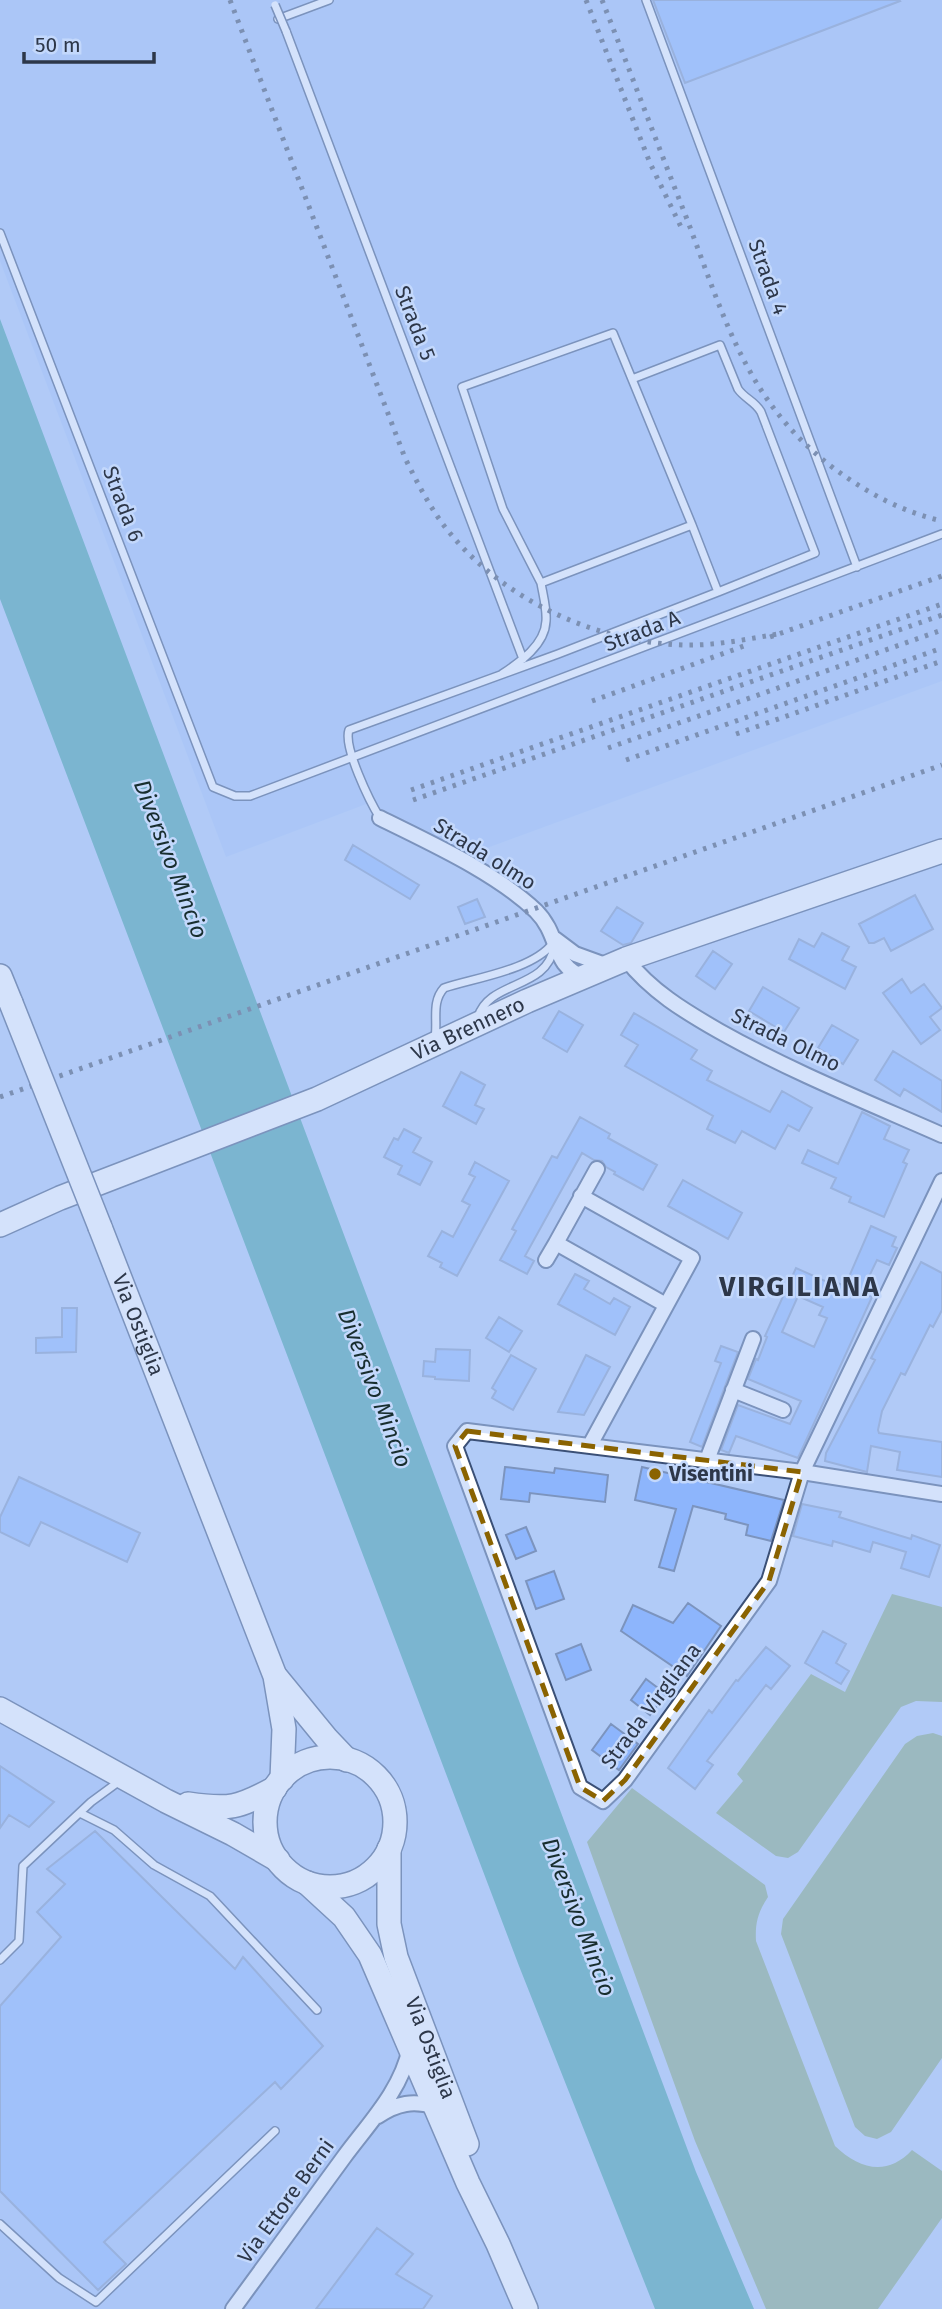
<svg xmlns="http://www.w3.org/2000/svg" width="942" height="2309" font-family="'Fira Sans',sans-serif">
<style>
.built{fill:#a5c2f5}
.green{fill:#82a47d}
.water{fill:#3b9ba1}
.building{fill:#8db5fc;stroke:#7c94be;stroke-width:2;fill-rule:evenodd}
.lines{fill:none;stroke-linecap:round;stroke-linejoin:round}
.service-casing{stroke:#3b5076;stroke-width:10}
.minor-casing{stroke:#3b5076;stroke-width:18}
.primary-casing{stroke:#3b5076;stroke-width:26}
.service{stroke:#fff;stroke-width:7}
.minor{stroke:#fff;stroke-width:14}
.primary{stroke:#fff;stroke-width:23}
.rail{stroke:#3d495f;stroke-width:5;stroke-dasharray:3.5 7;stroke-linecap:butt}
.service-bridge-casing{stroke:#3b5076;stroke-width:10;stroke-linecap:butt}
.primary-bridge-casing{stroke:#3b5076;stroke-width:26;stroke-linecap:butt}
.service-bridge{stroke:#fff;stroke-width:7}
.primary-bridge{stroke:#fff;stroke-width:23}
.marked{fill:none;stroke:#8a6301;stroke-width:5;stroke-dasharray:14 9;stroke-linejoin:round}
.poi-dot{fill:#8a6301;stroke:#c3d8fc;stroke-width:2.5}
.labels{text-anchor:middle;stroke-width:5;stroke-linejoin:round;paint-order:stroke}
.street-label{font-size:21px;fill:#2d3749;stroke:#c3d8fc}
.poi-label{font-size:21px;font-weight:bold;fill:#2d3749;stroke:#c3d8fc;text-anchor:start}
.water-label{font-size:23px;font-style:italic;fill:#182e2f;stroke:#c3d8fc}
.district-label{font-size:28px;font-weight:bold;letter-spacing:2px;fill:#2d3749;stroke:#c3d8fc}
</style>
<rect width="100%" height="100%" fill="#b1cbf7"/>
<!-- built -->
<path class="built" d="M0 0H942V681L468 855 376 811 369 803 226 857 0 261Z
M0 1716 275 1873 305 1893 326 1914 356 1953 444 2156 514 2309H0Z"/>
<!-- green -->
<path class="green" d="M892 1594 942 1607V1702L916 1701 901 1707 798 1852 788 1858 776 1856 716 1813 743 1781 737 1774 811 1674 845 1692Z
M933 1733 942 1736V2058L891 2132 877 2139 865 2136 855 2127 781 1934 783 1919 905 1744 917 1736Z
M632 1788 765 1885 768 1897C758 1912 755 1923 756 1941L835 2146C859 2169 887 2177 912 2150L942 2171V2218L878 2309H766L695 2141 587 1842Z"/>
<!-- water -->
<path class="water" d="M0 319 696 2172 754 2309H655L519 1966 0 599Z"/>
<!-- building -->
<path class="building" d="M653 0H899L900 1 685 83Z
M353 845 419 885 410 899 345 860Z
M915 895 933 929 891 951 884 938 874 943H869L859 924Z
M477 899 485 917 465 924 458 907Z
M617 907 643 923 631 943 623 945 601 931Z
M822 933 849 947 842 960 856 967 845 989 789 959 799 939 814 947Z
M713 951 732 964 715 989 696 976Z
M902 979 911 993 924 984 942 1008 930 1017 940 1030 921 1044 883 993Z
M763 987 799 1008 784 1032 749 1011Z
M559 1011 583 1025 567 1052 543 1038Z
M634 1013 697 1050 691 1059 712 1071 707 1080 770 1112 782 1091 812 1108 799 1131 788 1125 775 1149 742 1131 735 1143 707 1129 713 1116 625 1066 638 1045 621 1035Z
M832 1025 858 1040 843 1064 818 1048Z
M893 1051 942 1081V1112L904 1089 900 1096 875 1080Z
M461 1072 485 1085 475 1105 484 1109 476 1124 443 1106Z
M862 1112 890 1126 884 1139 909 1150 903 1162 907 1164 884 1217 849 1202 851 1197 831 1188 836 1178 802 1163 808 1150 838 1164Z
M580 1117 610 1134 608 1138 657 1165 643 1190 614 1174 615 1172 606 1167 602 1161 594 1160 582 1153 525 1256 534 1261 527 1274 500 1260 516 1231 512 1229 552 1156 557 1158Z
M404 1129 421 1138 413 1152 432 1162 420 1185 398 1174 402 1166 384 1157 394 1138 398 1140Z
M475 1162 509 1181 457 1276 440 1267 442 1263 428 1256 442 1231 453 1237 470 1205 462 1201 475 1177 469 1174Z
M683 1180 742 1213 728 1239 668 1206Z
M871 1226 896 1237 892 1246 897 1248 889 1265 877 1260 861 1293 872 1297 798 1458 736 1436 729 1453 721 1450 738 1405 790 1424 801 1401 748 1379 756 1359 758 1360 767 1337 765 1336 796 1268 827 1282 828 1279 845 1286ZM798 1296 823 1307 819 1315 827 1318 814 1347 782 1332Z
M921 1262 942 1273V1310L933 1327 930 1325 905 1375 901 1373 882 1411 878 1430 879 1433 942 1442V1477L897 1470 900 1452 871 1446 867 1472 825 1461 826 1453 875 1360 871 1358Z
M575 1274 589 1281 584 1289 610 1304 614 1298 630 1307 615 1335 558 1304Z
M62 1308H77L76 1352 36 1353V1338L62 1337Z
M499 1317 522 1331 509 1352 486 1338Z
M721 1346 738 1352 702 1447 690 1442 721 1363 715 1361Z
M436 1349 470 1350 469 1381 435 1379V1377L423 1376 424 1361 435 1362Z
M511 1355 536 1369 513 1410 492 1398 496 1391 492 1388Z
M586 1355 610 1367 584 1415 558 1412Z
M505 1467 554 1473 555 1468 608 1475 605 1502 530 1493 529 1502 501 1499Z
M642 1467 784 1500 771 1541 746 1535 748 1525 725 1519 726 1514 693 1506 674 1571 659 1567 676 1509 635 1500Z
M19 1477 140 1533 127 1562 41 1522 29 1546 0 1532V1517Z
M802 1504 841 1512 839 1517 911 1539 912 1535 940 1545 929 1577 901 1568 906 1552 873 1542 870 1552 833 1541 832 1546 793 1536Z
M526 1527 536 1551 516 1559 506 1535Z
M554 1571 564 1599 536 1609 526 1581Z
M688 1603 721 1626 687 1676 621 1631 633 1605 673 1623Z
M823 1631 846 1644 836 1663 849 1671 841 1684 805 1663Z
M581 1644 591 1670 566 1680 556 1654Z
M766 1647 790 1666 771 1689 766 1685 742 1716 707 1761 713 1765 695 1789 668 1768 709 1710 712 1713 736 1680 738 1681Z
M646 1679 666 1694 650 1715 631 1700Z
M611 1724 638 1744 619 1770 592 1750Z
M0 1766 54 1802 29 1827 9 1815 0 1828Z
M95 1831 235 1969 243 1957 323 2046 281 2089 275 2082 104 2242 126 2264 98 2290 0 2191V2006L61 1937 37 1912 65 1884 47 1869Z
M377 2228 413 2254 396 2274 432 2296 423 2309H316Z"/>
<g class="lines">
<!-- service casing -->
<g class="service-casing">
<path id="service" d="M646 0 857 567
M278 19 329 0
M286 31 523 659
M0 233 213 787 235 796H250L942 534
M632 379 720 345 738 389C745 399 755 401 761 412L815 553 718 592
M541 583 503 509 462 387 613 333 692 525
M380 818C370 802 343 747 349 730L558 654 718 592 692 525 541 583C543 595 547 609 546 621 545 645 520 662 502 674
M478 1017C489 980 547 990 554 947
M435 1038C438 1021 431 1002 444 988 474 978 533 970 553 943
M80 1813 114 1830 154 1865 210 1896 317 2010
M0 1960 19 1941 23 1866 91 1802 121 1780
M0 2224 59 2278 96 2302 275 2131"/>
</g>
<!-- minor casing -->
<g class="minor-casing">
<path id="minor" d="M380 818C430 843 495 872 536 911 561 936 551 966 584 977
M555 939 575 954 608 966
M626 959C651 991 684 1011 719 1031 790 1071 867 1102 942 1135
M597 1169 556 1243 666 1305
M942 1181 802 1472 769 1581 625 1780 603 1801 580 1787 455 1446 467 1431 802 1472 942 1494
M581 1196 692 1258 590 1445
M546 1260 556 1243
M733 1390 783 1410
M707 1460 753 1339
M378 2116C397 2103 414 2100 435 2107
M233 2309C270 2258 307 2208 344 2157 369 2123 401 2091 410 2048"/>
</g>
<!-- primary casing -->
<g class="primary-casing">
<g id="primary">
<path d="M0 976 11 1003"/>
<path id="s1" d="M0 1225 60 1198 317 1099 527 1001 626 959 942 851"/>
<path id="s2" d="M100 1227 275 1676 284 1729 282 1779"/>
<path d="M277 1678 327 1739 347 1760"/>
<path d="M0 1709 166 1801 233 1834 278 1860"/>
<circle cx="330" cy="1822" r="65"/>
<path d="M188 1804C229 1810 239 1808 275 1788"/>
<path id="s3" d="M389 1849V1924L396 1957 467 2144"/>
<path d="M307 1883 344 1917 370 1955 468 2183 498 2244 526 2309"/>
</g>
</g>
<!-- service -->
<use href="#service" class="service"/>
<!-- minor -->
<use href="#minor" class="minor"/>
<!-- primary -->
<use href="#primary" class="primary"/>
<!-- rail -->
<path class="rail" d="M230 0 405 458C418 484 431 510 449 532 504 600 595 642 683 645 715 646 747 639 778 634
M586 0 650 163 682 229
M602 0C630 71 657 143 685 214 727 324 749 415 855 483 881 500 911 514 942 521
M770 637 942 576
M592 701 744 646
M736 734 942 661
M608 748 942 630
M626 760 942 648
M411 790 942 604
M413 800 942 615
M0 1097 942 765"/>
<!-- service-bridge casing -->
<g class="service-bridge-casing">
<path id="service-bridge" d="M275 5 286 31"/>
</g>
<!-- primary-bridge casing -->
<g class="primary-bridge-casing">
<path id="primary-bridge" d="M11 1003 100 1227"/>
</g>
<!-- service-bridge -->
<use href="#service-bridge" class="service-bridge"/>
<!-- primary-bridge -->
<use href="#primary-bridge" class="primary-bridge"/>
</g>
<!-- marked area -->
<path d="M0 0H942V2309H0ZM467 1431 802 1472 769 1581 625 1780 603 1801 580 1787 455 1446Z" fill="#b1cbf7" fill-opacity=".55" fill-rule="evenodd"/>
<path class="marked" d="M467 1431 802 1472 769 1581 625 1780 603 1801 580 1787 455 1446Z"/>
<!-- markers -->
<circle class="poi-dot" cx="655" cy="1474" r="7"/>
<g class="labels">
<!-- street labels -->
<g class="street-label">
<text transform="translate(768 277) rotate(70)" y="7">Strada 4</text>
<text transform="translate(415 323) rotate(69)" y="7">Strada 5</text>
<text transform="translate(123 504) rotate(69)" y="7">Strada 6</text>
<text transform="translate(642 631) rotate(-21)" y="7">Strada A</text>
<text transform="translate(485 854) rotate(32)" y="7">Strada olmo</text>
<text dy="7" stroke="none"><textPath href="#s1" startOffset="508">Via Brennero</textPath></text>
<text transform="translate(786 1040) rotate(26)" y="7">Strada Olmo</text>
<text dy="7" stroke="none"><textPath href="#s2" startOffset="105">Via Ostiglia</textPath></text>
<text transform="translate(651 1706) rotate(-53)" y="7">Strada Virgliana</text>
<text dy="7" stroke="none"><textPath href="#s3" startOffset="206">Via Ostiglia</textPath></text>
<text transform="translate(286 2201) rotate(-54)" y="7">Via Ettore Berni</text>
</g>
<!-- poi labels -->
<g class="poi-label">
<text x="669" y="1481">Visentini</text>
</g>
<!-- water labels -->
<g class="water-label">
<text transform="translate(171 859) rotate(69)" y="8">Diversivo Mincio</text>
<text transform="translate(375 1388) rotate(69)" y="8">Diversivo Mincio</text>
<text transform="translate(579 1917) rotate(69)" y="8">Diversivo Mincio</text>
</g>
<!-- district labels -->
<g class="district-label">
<text x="800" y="1296">VIRGILIANA</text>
</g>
</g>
<!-- scale -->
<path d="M24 52v10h130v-10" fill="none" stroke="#2d3749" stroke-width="3.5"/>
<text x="35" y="52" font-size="21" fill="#2d3749" stroke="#c3d8fc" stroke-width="5" paint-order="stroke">50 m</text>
</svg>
